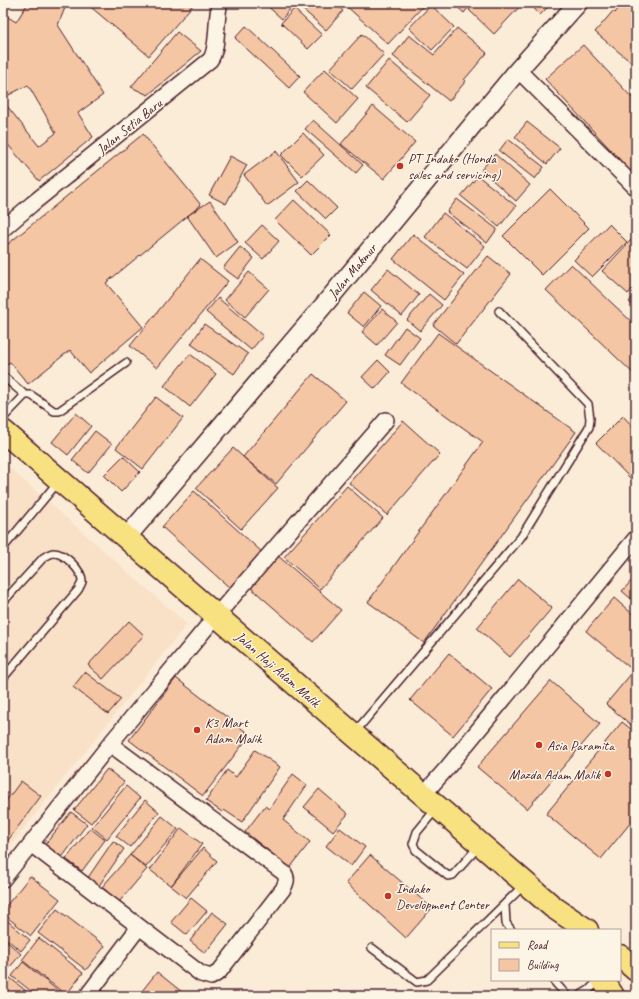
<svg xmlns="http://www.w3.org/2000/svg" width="639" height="999" font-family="Caveat,sans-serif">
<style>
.built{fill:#f9e1c8}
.building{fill:#f5c6a4;stroke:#4a1f2b}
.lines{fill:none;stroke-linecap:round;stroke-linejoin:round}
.service-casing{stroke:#4a1f2b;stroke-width:10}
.minor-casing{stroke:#4a1f2b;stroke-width:18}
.tertiary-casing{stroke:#4a1f2b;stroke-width:21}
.primary-casing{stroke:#4a1f2b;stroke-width:25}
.service{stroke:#fcf5e5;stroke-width:7}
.minor{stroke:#fcf5e5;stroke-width:15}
.tertiary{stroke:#fcf5e5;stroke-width:18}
.primary{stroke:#f8e181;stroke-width:22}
.poi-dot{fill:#c8321e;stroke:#fcf5e5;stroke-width:1.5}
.labels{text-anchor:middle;stroke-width:3;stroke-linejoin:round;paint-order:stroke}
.street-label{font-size:14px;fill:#4a1f2b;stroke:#fcf5e5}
.poi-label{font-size:14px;fill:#4a1f2b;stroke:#fcf5e5;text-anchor:start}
</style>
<rect width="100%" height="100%" fill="#fbecd8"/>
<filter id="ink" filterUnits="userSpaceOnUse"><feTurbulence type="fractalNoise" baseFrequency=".025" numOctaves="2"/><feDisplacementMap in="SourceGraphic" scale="8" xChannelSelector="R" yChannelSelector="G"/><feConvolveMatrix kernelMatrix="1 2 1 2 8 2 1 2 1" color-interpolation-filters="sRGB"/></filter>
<g filter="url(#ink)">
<!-- built -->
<path class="built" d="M3 462 187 624 3 855Z"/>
<!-- building -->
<path class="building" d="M28 3H67L58 25 103 95 78 113 93 137 39 181 3 139V101L39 146 56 133 28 85 3 98V14L16 22Z
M86 3H190L193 5 149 56Z
M264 3H295L282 19Z
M301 3H335L343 11 326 30 299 6Z
M343 3H426L388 44Z
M453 3H472L464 13Z
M476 3H523L494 34 469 10Z
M529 3H548L550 5 540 15Z
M623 3H636V19L630 26 636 31V58L632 63 595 32 613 11 615 13Z
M431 5 454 27 432 50 409 28Z
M294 9 322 35 308 49 281 23Z
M246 26 300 76 289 88 235 38Z
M457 28 487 53 464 80 466 81 449 101 393 56 409 35 434 55Z
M177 32 201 51 148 95 131 87Z
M362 34 384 54 352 89 330 69Z
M583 45 636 102V177L545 79Z
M389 60 430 95 407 122 366 88Z
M325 69 358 99 337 123 303 92Z
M373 106 415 142 384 179 341 144Z
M313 120 363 165 356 173 305 129Z
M527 122 560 148 547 164 515 137Z
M303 133 324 155 302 176 281 155Z
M143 134 201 205 106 283 143 327 89 373 70 350 28 384 10 362 3 367V248Z
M508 139 544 167 535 179 499 151Z
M276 151 299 182 267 206 244 175Z
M495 154 530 185 516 201 481 170Z
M230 156 247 165 226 204 209 195Z
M478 176 516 206 499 227 461 196Z
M308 180 337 208 326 219 297 191Z
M550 189 589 228 542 275 503 236Z
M457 199 497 229 487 243 447 212Z
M294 200 331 235 311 255 275 220Z
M210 201 238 242 216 258 187 216Z
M443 213 485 246 467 269 425 237Z
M609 224 627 242 592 277 574 260Z
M262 225 279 241 263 259 245 243Z
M413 234 464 275 444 300 393 259Z
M631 240 636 245V285L628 294 602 271Z
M240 247 254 258 238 279 223 268Z
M488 256 511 274 456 344 433 325Z
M200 259 228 281 157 368 130 346Z
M571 264 636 326V376L546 290Z
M388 269 419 295 402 316 371 290Z
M249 272 269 289 245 317 225 300Z
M364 292 381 306 364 327 347 313Z
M636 293V308L629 302Z
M429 294 442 305 420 331 407 320Z
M218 298 263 336 251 350 206 312Z
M382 309 397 322 377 345 362 332Z
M204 324 248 354 234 374 191 344Z
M405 327 420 338 400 365 385 355Z
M438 333 576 432 424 643 368 602 483 442 401 383Z
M190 354 216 374 190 407 164 386Z
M378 360 390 372 375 389 362 377Z
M313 374 346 401 276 484 243 457Z
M156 397 183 418 143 469 116 448Z
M76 413 91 426 68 455 52 442Z
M623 416 636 430V480L634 482 596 443Z
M403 421 440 454 387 515 349 483Z
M95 431 112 444 88 473 72 460Z
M233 448 278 488 241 529 196 488Z
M123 456 140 472 121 492 104 475Z
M347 486 383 518 320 589 284 557Z
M194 491 263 553 231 589 162 527Z
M277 555 341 610 313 642 250 587Z
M636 576V603L622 591Z
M518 579 552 608 510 657 477 628Z
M614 598 636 617V659L629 667 586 631Z
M129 621 144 635 103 679 88 665Z
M449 653 492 689 453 736 410 700Z
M636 668V729L606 704Z
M85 672 121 699 108 714 73 687Z
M176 678 250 735 203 796 129 740Z
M551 681 600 724 527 809 477 767Z
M622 722 636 733V816L601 859 546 814Z
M255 750 280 767 242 822 224 810 222 812 206 801 227 770 236 777Z
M107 769 124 782 91 823 74 810Z
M293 774 307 785 283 820 310 842 290 868 245 832 265 806 269 809Z
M21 781 41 796 3 847V805Z
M126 786 140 798 107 839 92 827Z
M319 789 348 814 333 831 304 807Z
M145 800 159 812 130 847 116 836Z
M71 812 87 824 60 860 43 847Z
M162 816 178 829 146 867 130 855Z
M90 828 105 840 82 871 66 859Z
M181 828 202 844 171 886 150 870Z
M340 828 365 847 351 866 326 846Z
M113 841 124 849 98 887 87 879Z
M203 848 217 861 186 898 171 886Z
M130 855 147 869 119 902 102 887Z
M370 855 432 908 406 938 346 883Z
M30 876 60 899 31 936 3 914V910Z
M191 898 207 911 187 935 171 922Z
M57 909 105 946 86 970 38 933Z
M212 912 228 924 205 953 190 941Z
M3 917 30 940 21 951 3 936Z
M3 938 21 954 4 974H3Z
M39 938 83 973 66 995 22 960Z
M23 962 63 995V996H37L12 976Z
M157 972 187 996H138Z
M9 977 32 996H3V984Z"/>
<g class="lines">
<!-- service casing -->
<g class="service-casing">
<path id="service" d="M3 376 25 395
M3 418 25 395H31L54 411H59L126 363
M3 548 58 482
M3 602 43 558C46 556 50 553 54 553 64 553 83 571 82 582 81 585 79 588 78 590L3 678
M355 732 521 537 589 427 590 419 588 404 499 311
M436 809 417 832 413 844 416 850 448 876 453 875 479 846
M505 905 506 923 511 930
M372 948 417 982 427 980 524 885
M553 980 567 996
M579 996 589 990 599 980"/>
</g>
<!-- minor casing -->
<g class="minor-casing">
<path id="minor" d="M518 70 636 188
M3 229 32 204 210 60C219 49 215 18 220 3
M423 795 447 768 636 538
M31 844 201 974 211 977 219 972 283 889C286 883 288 879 284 873L110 744
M3 879 110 744 216 616 386 420
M87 996 139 927"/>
</g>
<!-- tertiary casing -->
<g class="tertiary-casing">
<path id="tertiary" d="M126 538 329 299 518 70 578 3"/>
</g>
<!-- primary casing -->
<g class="primary-casing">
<path id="primary" d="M3 431 553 907 587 930
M620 956 636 970
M603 980 613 996"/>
</g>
<!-- service -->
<use href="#service" class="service"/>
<!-- minor -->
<use href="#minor" class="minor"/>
<!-- tertiary -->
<use href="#tertiary" class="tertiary"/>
<!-- primary -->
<use href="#primary" class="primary"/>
</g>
</g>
<!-- markers -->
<g class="poi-dot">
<circle cx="400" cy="166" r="4"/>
<circle cx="197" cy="730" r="4"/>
<circle cx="539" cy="745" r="4"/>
<circle cx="608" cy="774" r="4"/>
<circle cx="388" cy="896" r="4"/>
</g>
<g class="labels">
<!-- street labels -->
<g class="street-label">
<text transform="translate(129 126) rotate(-39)" y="5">Jalan Setia Baru</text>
<text transform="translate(352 271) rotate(-50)" y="5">Jalan Makmur</text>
<text transform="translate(278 669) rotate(41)" y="5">Jalan Haji Adam Malik</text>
</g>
<!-- poi labels -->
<g class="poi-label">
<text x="408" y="163">PT Indako (Honda<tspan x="408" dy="16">sales and servicing)</tspan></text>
<text x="205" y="727">K3 Mart<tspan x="205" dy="16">Adam Malik</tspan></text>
<text x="547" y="750">Asia Paramita</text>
<text x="600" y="779" text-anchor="end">Mazda Adam Malik</text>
<text x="396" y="893">Indako<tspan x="396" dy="16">Development Center</tspan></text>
</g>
</g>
<!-- margin -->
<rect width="639" height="999" fill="none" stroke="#fcf5e5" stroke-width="16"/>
<rect x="8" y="8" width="623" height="983" fill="none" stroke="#4a1f2b" stroke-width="1.5" filter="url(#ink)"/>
<!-- legend -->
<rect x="491" y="929" width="130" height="52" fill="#fcf5e5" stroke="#b59f9b"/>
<rect x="499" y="942" width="20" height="6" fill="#f8e181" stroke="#b59f9b"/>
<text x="527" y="949" font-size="12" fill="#4a1f2b">Road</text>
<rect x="499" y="959" width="20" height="12" fill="#f5c6a4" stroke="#b59f9b"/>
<text x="527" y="969" font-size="12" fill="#4a1f2b">Building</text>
</svg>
